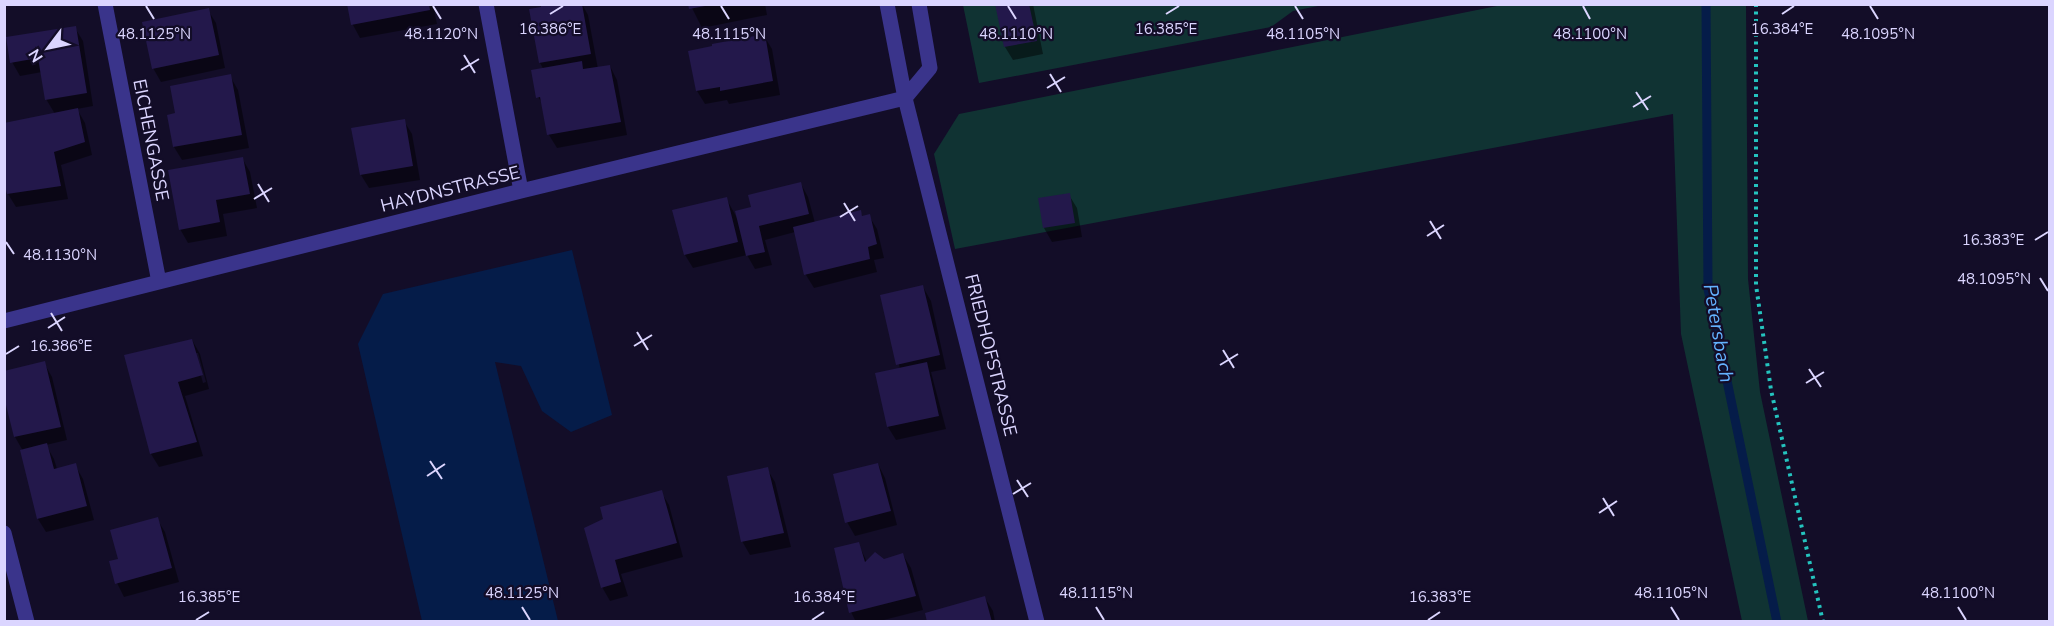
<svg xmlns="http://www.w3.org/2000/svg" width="2054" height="626" font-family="'Nunito Sans',sans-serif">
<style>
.green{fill:#103333}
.water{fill:#051c49}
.shadow{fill:#0007;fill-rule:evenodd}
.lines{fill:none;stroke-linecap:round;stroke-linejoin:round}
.stream{stroke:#051c49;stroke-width:9}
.building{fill:#23184b}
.path{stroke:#24c3be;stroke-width:4;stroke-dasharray:3 4.5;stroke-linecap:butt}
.minor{stroke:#3a348b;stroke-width:15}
.ticks{fill:none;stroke:#dbd5ff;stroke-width:2}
.labels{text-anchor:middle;stroke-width:4.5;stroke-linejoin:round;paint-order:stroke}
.street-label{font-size:18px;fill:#dbd5ff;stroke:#130d28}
.water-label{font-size:20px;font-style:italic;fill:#63b3ff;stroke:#130d28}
.ticks-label{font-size:15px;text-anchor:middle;fill:#dbd5ff;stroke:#130d28;stroke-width:4.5;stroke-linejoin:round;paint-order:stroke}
</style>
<rect width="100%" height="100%" fill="#130d28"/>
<!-- green -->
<path class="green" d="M963 5H1323L1293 11 1271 27 979 83Z
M1502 5H1746L1748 279 1760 392 1808 621H1742L1681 334 1673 114 955 249 934 154 959 114Z"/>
<!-- water -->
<path class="water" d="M572 250 612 415 571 432 542 411 521 366 495 362 558 621H422L358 344 383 294Z"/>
<!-- shadow -->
<path class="shadow" d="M349 4H433L437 24 360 38 353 25Z
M582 4 588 15 598 69 610 66 617 80 627 135 557 148 549 135 543 104 538 97 544 70 540 63 531 11Z
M690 4H765L767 15 702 28Z
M997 4H1033L1043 54 1013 60 1005 47Z
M208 10 216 23 225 68 161 82 153 68Z
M75 28 83 41 93 106 77 109 85 123 92 155 61 165 68 199 16 207 8 194 55 114 46 99 42 72 20 76 12 62Z
M764 36 772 49 780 95 729 104 727 100 705 104 697 91 690 52Z
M230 76 238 90 249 148 182 160 174 147 177 115Z
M404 121 412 134 420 180 369 188 361 175 353 130Z
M242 158 250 172 257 208 223 214 227 236 188 243 180 229Z
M801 184 808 197 815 223 860 212 863 217 869 216 877 229 884 258 874 260 877 272 814 288 806 275 795 232 765 240 772 265 755 269 747 255 693 268 685 255 726 198 737 218Z
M1069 195 1077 208 1082 237 1052 242 1044 228 1040 199Z
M923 287 931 301 946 369 931 372 946 429 896 440 888 427 900 369 882 297Z
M192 340 200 354 209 389 185 396 203 456 159 467 151 454ZM195 353H198L206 382 203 383Z
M44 363 52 377 67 440 46 445 54 459 57 469 75 465 83 479 94 520 46 532 38 519 21 451H23L15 437 4 391Z
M878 464 885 478 897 525 855 536 847 522Z
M767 469 775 482 791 547 750 555 742 541Z
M661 492 669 505 683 557 621 574 628 596 610 601 602 587 605 520Z
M157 519 165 532 179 582 124 597 117 583 119 560Z
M858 543 867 562 884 560 903 555 911 568 923 610 876 622H856L851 612Z
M985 598 993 611 995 622H929Z"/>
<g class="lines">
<!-- stream -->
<path class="stream" d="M1706 4 1708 289 1777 622"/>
</g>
<!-- building -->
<path class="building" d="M347 4H429L430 10 351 25Z
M541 4H582L591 54 539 63 529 9 541 7Z
M688 4H705V6L689 9Z
M995 4H1029L1037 41 1004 47Z
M209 8 219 55 152 69 142 22Z
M76 26 87 93 45 100 38 58 10 63 6 37Z
M765 34 773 81 720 91V87L696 91 688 51 712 46V44Z
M582 61 583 69 610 65 621 122 547 135 540 97 536 98 531 70Z
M231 74 242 135 173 147 167 115 175 113 170 86Z
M78 108 85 142 54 152 61 186 7 194 4 183V123Z
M405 119 413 166 360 175 351 128Z
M243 157 250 194 216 200 220 222 179 230 168 170Z
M801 182 809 214 759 226 765 252 746 256 735 211 751 207 748 195Z
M1070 193 1075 223 1043 228 1038 198Z
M727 197 738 242 684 255 672 210Z
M861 210 862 216 870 214 877 244 868 247 870 259 804 275 793 227Z
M923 285 940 355 896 365 880 295Z
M192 339 203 375 178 382 197 442 150 454 124 355Z
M45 361 61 427 14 437 4 397V371Z
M927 362 939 416 887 427 875 373Z
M47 443 54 469 76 463 87 506 37 519 20 450Z
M878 463 891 511 845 523 833 474Z
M768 467 784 533 741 542 727 476Z
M662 490 677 543 615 560 621 582 601 588 584 528 603 519 600 507Z
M158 517 172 568 115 584 109 561 118 559 110 530Z
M859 542 865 562 875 552 884 559 903 553 916 596 849 613 834 548Z
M985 596 992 622H927L925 613Z"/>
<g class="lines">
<!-- path -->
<path class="path" d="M1756 4V285L1771 390 1823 622"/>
<!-- minor -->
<path class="minor" d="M105 4 159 282
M486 4 521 191
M887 4 905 98 1037 622
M905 98 930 68 919 4
M4 321 521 191 905 98
M4 533 27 622"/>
</g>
<!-- ticks -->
<path class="ticks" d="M146 6 154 19M433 6 441 19M721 6 729 19M1008 6 1016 19M1295 6 1303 19M1583 6 1590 19M1870 6 1878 19M550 14 563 6M1166 14 1179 6M1782 14 1794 6M464 55 475 73M461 70 479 59M1050 74 1061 92M1047 88 1065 77M1636 92 1648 110M1633 107 1651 96M258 184 269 202M254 199 272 188M844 203 855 221M840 217 858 206M1430 221 1441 239M1427 236 1444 225M2035 240 2048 232M6 242 14 254M2040 278 2048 291M51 313 62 331M48 328 65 317M637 332 648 350M634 346 652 335M1223 350 1234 368M6 354 19 346M1220 365 1238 354M1809 369 1821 387M1806 383 1824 372M430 461 442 479M427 476 445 464M1017 480 1028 497M1013 494 1031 483M1603 498 1614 516M1599 513 1617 501M522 607 530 620M1096 607 1104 620M1671 607 1679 620M1958 607 1966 620M196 620 209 612M812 620 824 612M1428 620 1440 612"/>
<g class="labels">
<!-- street labels -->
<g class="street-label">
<text transform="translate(151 140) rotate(79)" y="6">EICHENGASSE</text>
<text transform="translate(450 189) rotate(-14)" y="6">HAYDNSTRASSE</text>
<text transform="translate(991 355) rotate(76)" y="6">FRIEDHOFSTRASSE</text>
</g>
<!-- water labels -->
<g class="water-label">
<text transform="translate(1719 333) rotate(80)" y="7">Petersbach</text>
</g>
</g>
<g class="ticks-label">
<text x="1782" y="34">16.384°E</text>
<text x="550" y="34">16.386°E</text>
<text x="1166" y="34">16.385°E</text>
<text x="1303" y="39">48.1105°N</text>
<text x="1590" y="39">48.1100°N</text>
<text x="154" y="39">48.1125°N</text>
<text x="441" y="39">48.1120°N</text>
<text x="729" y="39">48.1115°N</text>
<text x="1016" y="39">48.1110°N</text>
<text x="1878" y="39">48.1095°N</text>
<text x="1993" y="245">16.383°E</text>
<text x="60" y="260">48.1130°N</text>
<text x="1994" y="284">48.1095°N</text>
<text x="61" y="351">16.386°E</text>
<text x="522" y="598">48.1125°N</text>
<text x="1096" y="598">48.1115°N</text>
<text x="1671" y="598">48.1105°N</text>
<text x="1958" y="598">48.1100°N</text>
<text x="209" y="602">16.385°E</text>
<text x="824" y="602">16.384°E</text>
<text x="1440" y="602">16.383°E</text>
</g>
<!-- border -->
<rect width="2054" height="626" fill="none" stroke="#dbd5ff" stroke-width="12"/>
<!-- north arrow -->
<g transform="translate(48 48) rotate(238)" stroke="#130d28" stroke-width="4.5" paint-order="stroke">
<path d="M0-4.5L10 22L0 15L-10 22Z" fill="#dbd5ff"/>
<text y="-9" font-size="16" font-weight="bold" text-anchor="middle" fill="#dbd5ff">N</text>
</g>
</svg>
